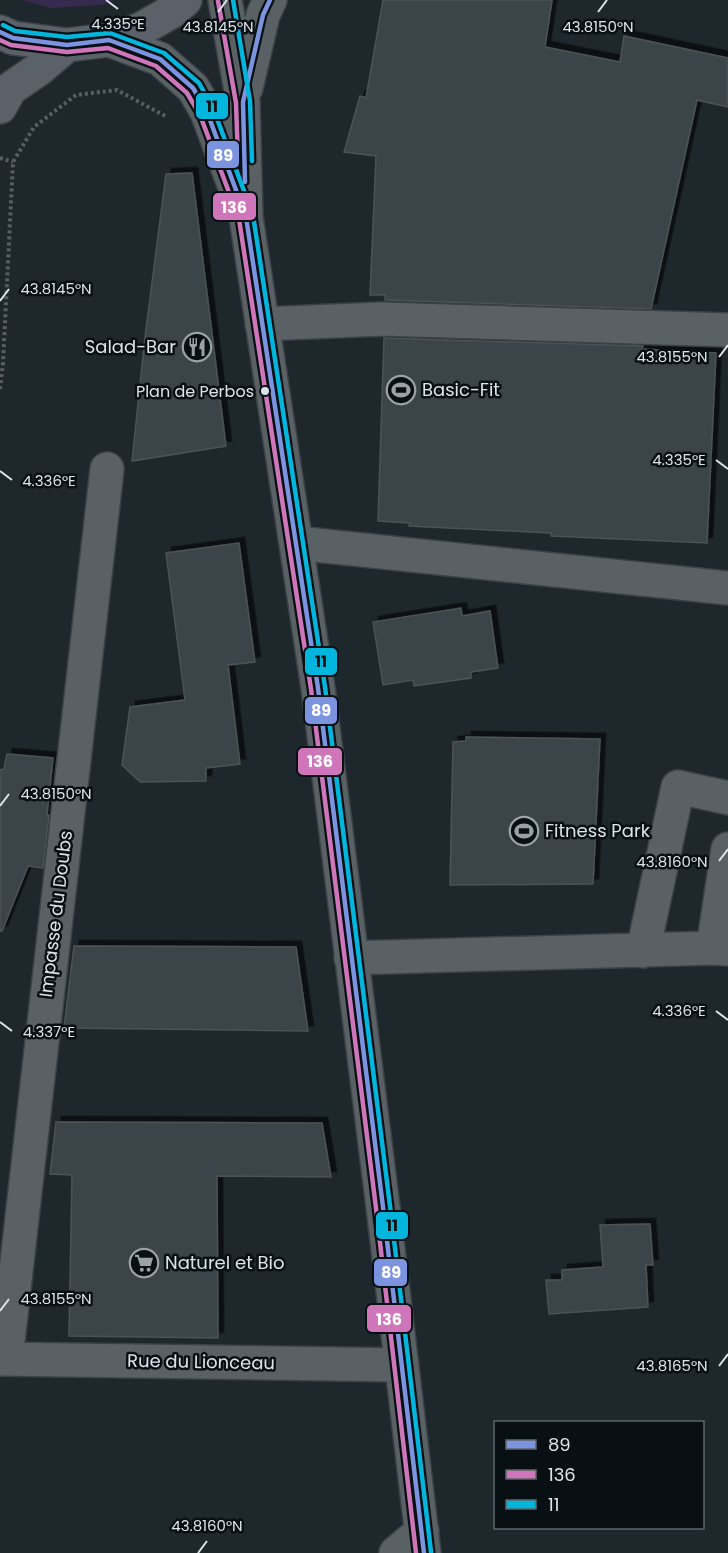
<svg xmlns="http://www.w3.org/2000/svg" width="728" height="1553" font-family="Poppins,sans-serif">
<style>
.green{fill:#362a4f}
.building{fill:#3b4448;stroke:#4b5356;stroke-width:1.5;filter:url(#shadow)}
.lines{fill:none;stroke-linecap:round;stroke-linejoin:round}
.minor-casing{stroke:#3b4247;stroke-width:36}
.major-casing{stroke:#3b4247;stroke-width:36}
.path{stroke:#585e62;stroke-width:4;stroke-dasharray:3 3;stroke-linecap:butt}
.minor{stroke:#5a6165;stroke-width:33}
.major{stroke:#5a6168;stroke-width:33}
.bus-1-casing{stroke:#091014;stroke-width:9}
.bus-2-casing{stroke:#091014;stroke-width:9}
.bus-3-casing{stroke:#091014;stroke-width:9}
.bus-1{stroke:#7c94e0;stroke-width:4.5}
.bus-2{stroke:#cf76ba;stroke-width:4.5}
.bus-3{stroke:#02b5dd;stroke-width:4.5}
.ticks{fill:none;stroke:#dae4ea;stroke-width:2}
.bus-dot{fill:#dae4ea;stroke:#091014;stroke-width:2}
.labels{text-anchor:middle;stroke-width:5;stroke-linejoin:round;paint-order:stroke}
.bus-label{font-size:16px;fill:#dae4ea;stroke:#091014;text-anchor:end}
.poi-label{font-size:18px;fill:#dae4ea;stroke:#091014;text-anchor:start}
.street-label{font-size:18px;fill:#dae4ea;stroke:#091014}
.ticks-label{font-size:15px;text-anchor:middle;fill:#dae4ea;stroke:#091014;stroke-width:5;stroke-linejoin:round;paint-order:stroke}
.line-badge{stroke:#091014;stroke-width:2}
.badge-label{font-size:16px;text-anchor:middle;font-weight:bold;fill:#fff}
.pale-badge-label{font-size:16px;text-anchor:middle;font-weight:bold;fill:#111}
</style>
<defs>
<filter id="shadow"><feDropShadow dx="5.5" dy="-5.5" stdDeviation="0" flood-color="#0009"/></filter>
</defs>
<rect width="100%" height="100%" fill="#1e272c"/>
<!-- green -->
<path class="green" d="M23 0H113L102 5 50 8Z"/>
<!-- building -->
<path class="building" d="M383 0H552L545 47 620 62 624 36 728 58V107L697 100 651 309 385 300V295H370L376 156 344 152 360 96 366 98Z
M192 173 226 446 132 461 145 337 166 174Z
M384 338 643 346 642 349 716 353 707 543 551 536V533L409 526 410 523 378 521Z
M239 543 255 662 228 665 240 764 206 768V781L140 782 122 765 130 707 185 700 166 553Z
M461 608 462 616 490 611 498 668 471 672V678L414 686 413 680 383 685 373 622Z
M466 737 600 739 593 884 450 885 453 742 466 741Z
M7 754 53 758 47 815H49L43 868 28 866 2 931H0V770L4 769Z
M74 946 296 947 308 1031 64 1028Z
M56 1122 322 1123 331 1177 217 1176 218 1338 69 1336 72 1175 50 1174Z
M650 1224 653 1265H646L648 1307 549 1314 546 1280H562V1270L603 1267 600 1225Z"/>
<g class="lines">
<!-- minor casing -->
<g class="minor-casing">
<path id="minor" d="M225 0 243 102 246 217 318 688 383 1207 424 1553
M109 40 160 59 193 88 207 112 236 190
M246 88 263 15 270 0
M262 324 382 319 728 330
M296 543 728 588
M713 948 728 849
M643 951 678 787 728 798
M351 958 713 948 728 949
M0 1359 402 1365
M6 1359 107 469
M396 1553 422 1531"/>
</g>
<!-- major casing -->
<g class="major-casing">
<path id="major" d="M0 32 13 38 67 45 109 40 141 29 171 12 185 0
M0 107 10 89 39 69 67 45"/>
</g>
<!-- path -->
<path class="path" d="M0 158 13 162
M0 389 3 363 13 162 34 127 76 95 117 90 167 117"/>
<!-- minor -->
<use href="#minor" class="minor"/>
<!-- major -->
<use href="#major" class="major"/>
<!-- bus-1 casing -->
<g class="bus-1-casing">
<path id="bus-1" d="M0 32 13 38 67 45 109 40 160 59 193 88 207 112 246 217 318 688 383 1207 424 1553
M245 182 243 102 263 15 270 0"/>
</g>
<!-- bus-2 casing -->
<g class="bus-2-casing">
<path id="bus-2" d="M218 1 236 103 238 161
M0 40 11 45 67 52 108 48 156 66 187 93 200 115 239 219 311 689 376 1208 416 1553"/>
</g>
<!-- bus-3 casing -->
<g class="bus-3-casing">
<path id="bus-3" d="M233 0 250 101 252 161
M3 25 15 31 67 37 110 33 164 53 199 83 213 108 253 215 325 687 390 1206 431 1552"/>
</g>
<!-- bus-1 -->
<use href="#bus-1" class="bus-1"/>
<!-- bus-2 -->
<use href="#bus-2" class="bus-2"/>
<!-- bus-3 -->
<use href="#bus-3" class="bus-3"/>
</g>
<!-- ticks -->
<path class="ticks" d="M106 0 118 9M218 12 227 0M598 12 607 0M0 301 9 289M719 357 728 345M716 460 728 469M0 471 12 480M0 806 9 794M719 861 728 849M716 1011 728 1020M0 1022 12 1031M0 1311 9 1299M719 1366 728 1354M198 1553 207 1541"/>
<!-- icons -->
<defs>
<g id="restaurant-ring" transform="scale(1.5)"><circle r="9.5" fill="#091014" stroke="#98a2a8" stroke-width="1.5"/><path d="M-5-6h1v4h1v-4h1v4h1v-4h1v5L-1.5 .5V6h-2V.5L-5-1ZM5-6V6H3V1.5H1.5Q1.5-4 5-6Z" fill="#98a2a8"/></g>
<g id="stadium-ring" transform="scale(1.5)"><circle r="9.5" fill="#091014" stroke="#98a2a8" stroke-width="1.5"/><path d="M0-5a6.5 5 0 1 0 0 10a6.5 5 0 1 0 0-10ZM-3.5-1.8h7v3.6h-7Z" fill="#98a2a8"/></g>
<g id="supermarket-ring" transform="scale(1.5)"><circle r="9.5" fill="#091014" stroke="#98a2a8" stroke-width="1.5"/><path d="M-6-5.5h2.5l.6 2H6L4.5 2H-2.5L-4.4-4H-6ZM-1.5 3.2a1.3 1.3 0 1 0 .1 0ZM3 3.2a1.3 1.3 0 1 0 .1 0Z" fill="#98a2a8"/></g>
</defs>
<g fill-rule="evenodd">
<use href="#restaurant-ring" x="197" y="347"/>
<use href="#stadium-ring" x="401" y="390"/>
<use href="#stadium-ring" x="524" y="831"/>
<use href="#supermarket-ring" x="144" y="1263"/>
</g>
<!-- markers -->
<circle class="bus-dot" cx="265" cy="391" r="5"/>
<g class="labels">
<!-- bus labels -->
<g class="bus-label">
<text x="254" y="397">Plan de Perbos</text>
</g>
<!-- poi labels -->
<g class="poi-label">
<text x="176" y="353" text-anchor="end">Salad-Bar</text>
<text x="422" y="396">Basic-Fit</text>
<text x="545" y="837">Fitness Park</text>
<text x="165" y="1269">Naturel et Bio</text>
</g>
<!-- street labels -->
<g class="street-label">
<text transform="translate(56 914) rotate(-83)" y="6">Impasse du Doubs</text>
<text transform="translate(201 1362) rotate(1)" y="6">Rue du Lionceau</text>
</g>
</g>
<g class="ticks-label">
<text x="118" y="29">4.335°E</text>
<text x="218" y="32">43.8145°N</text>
<text x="598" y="32">43.8150°N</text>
<text x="56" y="294">43.8145°N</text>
<text x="672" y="362">43.8155°N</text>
<text x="679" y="465">4.335°E</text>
<text x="49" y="486">4.336°E</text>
<text x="56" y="799">43.8150°N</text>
<text x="672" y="867">43.8160°N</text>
<text x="679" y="1016">4.336°E</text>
<text x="49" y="1037">4.337°E</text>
<text x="56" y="1304">43.8155°N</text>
<text x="672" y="1371">43.8165°N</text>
<text x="207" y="1531">43.8160°N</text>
</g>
<g class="line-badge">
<rect x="195" y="92" width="34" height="28" rx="6" fill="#02b5dd"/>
<rect x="206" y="140" width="34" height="29" rx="6" fill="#7c94e0"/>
<rect x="212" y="192" width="45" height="29" rx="6" fill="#cf76ba"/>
<rect x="304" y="647" width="34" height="29" rx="6" fill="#02b5dd"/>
<rect x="304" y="696" width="34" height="29" rx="6" fill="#7c94e0"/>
<rect x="297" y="747" width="46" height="29" rx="6" fill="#cf76ba"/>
<rect x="375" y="1211" width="34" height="29" rx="6" fill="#02b5dd"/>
<rect x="373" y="1258" width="35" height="29" rx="6" fill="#7c94e0"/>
<rect x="366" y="1304" width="46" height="29" rx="6" fill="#cf76ba"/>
</g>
<g class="badge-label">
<text x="223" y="161">89</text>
<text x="234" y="213">136</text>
<text x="321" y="716">89</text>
<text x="320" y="767">136</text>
<text x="391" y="1278">89</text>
<text x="389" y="1325">136</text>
</g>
<g class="pale-badge-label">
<text x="212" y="112">11</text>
<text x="321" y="667">11</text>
<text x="392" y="1231">11</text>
</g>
<!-- legend -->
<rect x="494" y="1421" width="210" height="108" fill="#091014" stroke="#5d656a" stroke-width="1.5"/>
<rect x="506" y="1440" width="30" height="9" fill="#7c94e0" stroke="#5d656a" stroke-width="1.5"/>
<text x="548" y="1451" font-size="18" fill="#dae4ea">89</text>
<rect x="506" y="1470" width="30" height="9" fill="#cf76ba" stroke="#5d656a" stroke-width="1.5"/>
<text x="548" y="1481" font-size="18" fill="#dae4ea">136</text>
<rect x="506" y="1500" width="30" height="9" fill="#02b5dd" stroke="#5d656a" stroke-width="1.5"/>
<text x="548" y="1511" font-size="18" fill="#dae4ea">11</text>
</svg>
